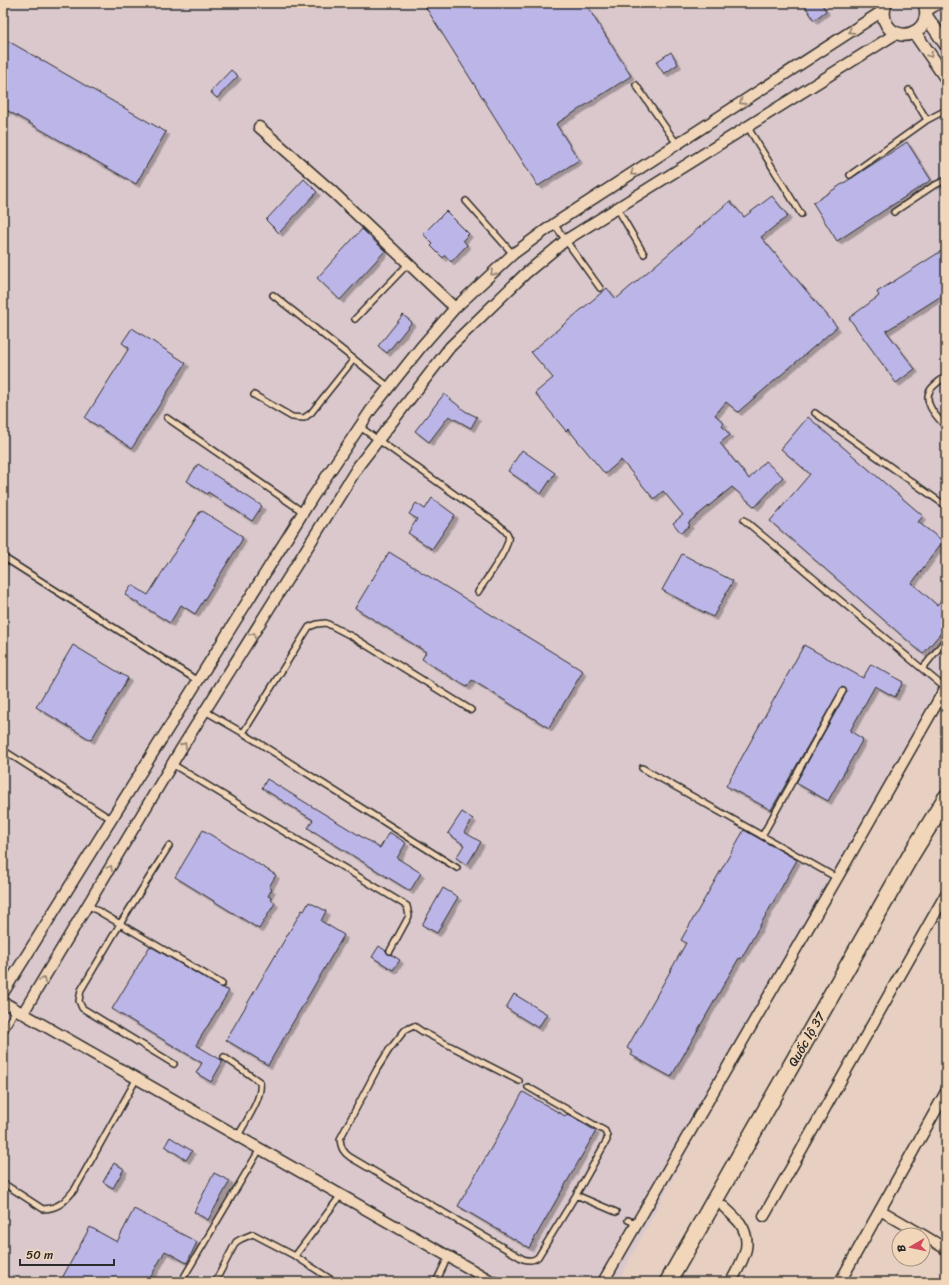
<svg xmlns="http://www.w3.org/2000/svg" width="949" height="1285" font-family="Sriracha,sans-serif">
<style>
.built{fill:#dac8cd}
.building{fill:#bcb6e8;stroke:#2b2b2b;filter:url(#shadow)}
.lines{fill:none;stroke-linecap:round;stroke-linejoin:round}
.service-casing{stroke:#2b2b2b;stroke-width:8}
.minor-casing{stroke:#2b2b2b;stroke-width:13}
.tertiary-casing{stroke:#2b2b2b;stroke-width:15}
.trunk-casing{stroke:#2b2b2b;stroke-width:19}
.service{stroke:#f2d6b9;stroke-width:5}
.minor{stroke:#f2d6b9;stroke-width:10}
.tertiary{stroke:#f2d6b9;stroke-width:12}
.trunk{stroke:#f2d6b9;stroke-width:16}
.oneway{stroke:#8e8072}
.labels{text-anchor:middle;stroke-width:3;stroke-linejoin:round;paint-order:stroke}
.street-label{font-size:13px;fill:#2b2b2b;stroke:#f2d6b9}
</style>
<defs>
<filter id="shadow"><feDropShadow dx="3.5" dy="3.5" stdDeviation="0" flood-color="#0004"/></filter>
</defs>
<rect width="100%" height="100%" fill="#e7d0c2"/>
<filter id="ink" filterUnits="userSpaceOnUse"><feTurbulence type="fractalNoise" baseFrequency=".025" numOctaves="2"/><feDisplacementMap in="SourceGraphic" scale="8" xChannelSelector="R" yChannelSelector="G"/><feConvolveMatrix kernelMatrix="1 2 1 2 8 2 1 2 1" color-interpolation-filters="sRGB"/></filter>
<g filter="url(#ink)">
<!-- built -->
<path class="built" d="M3 3H946V687L831 878 618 1282H3Z"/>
<!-- building -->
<path class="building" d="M423 3H585L631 76 556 124 579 160 538 186Z
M803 3H821L826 11 814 20Z
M3 38 166 132 136 184 3 108Z
M671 52 678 64 664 74 656 62Z
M231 70 238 76 217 98 210 92Z
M907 142 931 180 837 241 813 203Z
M304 179 317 192 279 233 266 220Z
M772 196 788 216 761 237 837 327 738 412 726 402 715 415 724 423 722 426 730 435 720 443 749 479 765 461 783 477 755 507 732 487 688 523 690 525 681 533 673 523 683 515 663 491 654 499 621 460 605 474 568 429 566 431 535 393 553 378 531 352 607 288 616 299 730 201 744 217Z
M446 211 469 234 463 240 467 245 451 262 445 255 443 258 431 246 433 244 423 234Z
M362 229 385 251 340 300 317 278Z
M946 248V293L886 331 915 369 896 383 849 318 879 296 877 292Z
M403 315 412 322 387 353 378 346Z
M132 328 186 363 132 448 85 418 129 348 122 343Z
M444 394 465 411 477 417 471 428 449 416 429 442 415 431Z
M808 417 923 516 918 522 943 541 912 583 937 605 946 595V627L923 654 770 521 810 474 781 449Z
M522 450 555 473 541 494 508 471Z
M198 464 262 506 252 521 208 492 207 494 187 481Z
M432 498 455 515 432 549 408 533 417 519 409 514 416 503 425 509Z
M201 510 242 536V540L195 614 181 605 170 623 125 595 132 585 148 595Z
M389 552 583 671 549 728 472 680 467 687 422 659 426 652 355 608Z
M682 554 733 581 713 617 662 590Z
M73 645 128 678 91 740 36 707Z
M804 645 863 678 871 664 903 682 895 697 875 686 850 731 863 739 828 801 796 783 846 693 847 691 845 688H841L771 810 726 786Z
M267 779 380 848 389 832 406 843 397 858 421 873 410 891 308 828 313 820 262 788Z
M462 812 473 819 464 832 481 842 467 865 456 858 464 845 448 833Z
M203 830 276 875 269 887 272 889 268 896 272 898 271 900 275 903 259 929 175 877Z
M744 830 797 860 741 959 739 958 671 1077 631 1055 633 1052 627 1048 686 943 681 940Z
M443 888 458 897 437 933 422 925Z
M309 902 326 911 321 921 344 935 268 1065 226 1040 302 910 304 911Z
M150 946 220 987 223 988 229 991 196 1045 223 1061 211 1082 196 1073 202 1063 112 1009Z
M379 946 386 951 388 954 392 955 400 960 393 970 372 957Z
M514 994 547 1014 538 1028 506 1008Z
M523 1092 565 1116 567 1114 596 1131 529 1248 458 1206Z
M170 1137 192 1151 186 1160 165 1146Z
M114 1163 124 1169 113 1188 103 1182Z
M214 1173 230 1181 208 1220 194 1212Z
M134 1209 197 1242 187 1263 165 1251 148 1282H60L90 1227 117 1242Z"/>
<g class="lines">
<!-- service casing -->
<g class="service-casing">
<path id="service" d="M636 85 677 144
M909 90 927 120
M747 126 801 214
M850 175 927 120 946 110
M466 201 513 254
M617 208 644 254
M894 212 933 186 946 180
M554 224 600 288
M273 295 389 387
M355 319 408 264
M946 376C941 380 935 384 931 389 921 402 938 418 946 427
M254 395 292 417 304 418 311 413 354 359
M815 413 946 506
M167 418 303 512
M360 427 474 508C483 514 503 525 508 535 512 546 484 582 478 592
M744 520 945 688
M3 557 198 681
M923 668 946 639
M205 711 243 733 309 627 317 624 326 623 353 637 471 710
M243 733 457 868
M3 750 111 819
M172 764 407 906 409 916 390 951
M642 768 837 878
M762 836 843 691
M169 846 120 924 81 990 79 1001 82 1008 174 1064
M88 905 222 984
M3 1033 16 1009
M224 1057 260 1082C263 1098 245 1122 238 1136
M519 1081 423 1032 414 1026 405 1030 389 1050 377 1069 340 1139C341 1148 343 1152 350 1157L523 1259C529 1261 533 1261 538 1257L576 1195 607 1140V1136L605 1131 528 1087
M3 1183 43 1209C60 1208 65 1201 75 1189L137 1078
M576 1195 616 1212
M628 1220 637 1224
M295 1256 341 1195
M181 1282 260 1149
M215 1282 236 1242 241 1239 253 1234 295 1256 335 1282
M436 1282 448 1257"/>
</g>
<!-- minor casing -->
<g class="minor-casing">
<path id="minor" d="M926 11 939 3
M259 127 334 193 455 308
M3 993 312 498 371 410 421 347 455 308 513 254 554 224 884 10
M3 1002 493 1282
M23 1013 181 749 359 465 450 347 525 274 566 240 897 33
M724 1207C729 1212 735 1217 740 1223 755 1245 741 1262 731 1282
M880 1210 923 1235
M764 1216 946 894
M923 1235 946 1249
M603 1282 837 878 946 687
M840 1282 946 1092"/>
</g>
<!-- tertiary casing -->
<g class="tertiary-casing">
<path id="tertiary" d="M886 3C883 9 883 15 885 21 896 48 936 31 924 3
M926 16 946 45
M914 32 946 78"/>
</g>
<!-- trunk casing -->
<g class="trunk-casing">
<path id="trunk" d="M668 1282 911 855 946 798"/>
</g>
<!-- service -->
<use href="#service" class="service"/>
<!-- minor -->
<use href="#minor" class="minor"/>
<!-- tertiary -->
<use href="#tertiary" class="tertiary"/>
<!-- trunk -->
<use href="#trunk" class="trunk"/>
</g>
<!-- one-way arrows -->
<defs><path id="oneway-chevron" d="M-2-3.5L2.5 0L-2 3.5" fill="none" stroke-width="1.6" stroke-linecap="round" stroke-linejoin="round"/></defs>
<g class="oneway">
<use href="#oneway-chevron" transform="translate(851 31) rotate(147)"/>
<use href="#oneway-chevron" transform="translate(930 55) rotate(56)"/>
<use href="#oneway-chevron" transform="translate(742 102) rotate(147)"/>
<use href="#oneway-chevron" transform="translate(633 173) rotate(147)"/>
<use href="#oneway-chevron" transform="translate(493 273) rotate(138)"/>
<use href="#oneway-chevron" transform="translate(253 635) rotate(-58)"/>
<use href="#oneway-chevron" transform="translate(184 745) rotate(-58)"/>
<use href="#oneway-chevron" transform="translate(110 868) rotate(-59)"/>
<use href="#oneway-chevron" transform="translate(43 980) rotate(-59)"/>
</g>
</g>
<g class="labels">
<!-- street labels -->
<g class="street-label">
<text transform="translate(806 1039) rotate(-60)" y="5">Quốc lộ 37</text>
</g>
</g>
<!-- margin -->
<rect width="949" height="1285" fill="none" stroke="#f2d6b9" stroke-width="16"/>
<rect x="8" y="8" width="933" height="1269" fill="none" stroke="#2b2b2b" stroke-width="1.5" filter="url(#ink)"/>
<!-- north arrow -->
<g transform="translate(911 1247) rotate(261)"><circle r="19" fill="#f2d6b9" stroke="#a29280"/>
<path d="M0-3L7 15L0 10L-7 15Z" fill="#d1495b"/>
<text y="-6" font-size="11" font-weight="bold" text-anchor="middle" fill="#2b2b2b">B</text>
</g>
<!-- scale -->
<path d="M20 1259v6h94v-6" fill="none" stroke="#2b2b2b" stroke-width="2"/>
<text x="26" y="1259" font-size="12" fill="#2b2b2b" stroke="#f2d6b9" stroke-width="3" paint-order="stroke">50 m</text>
</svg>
